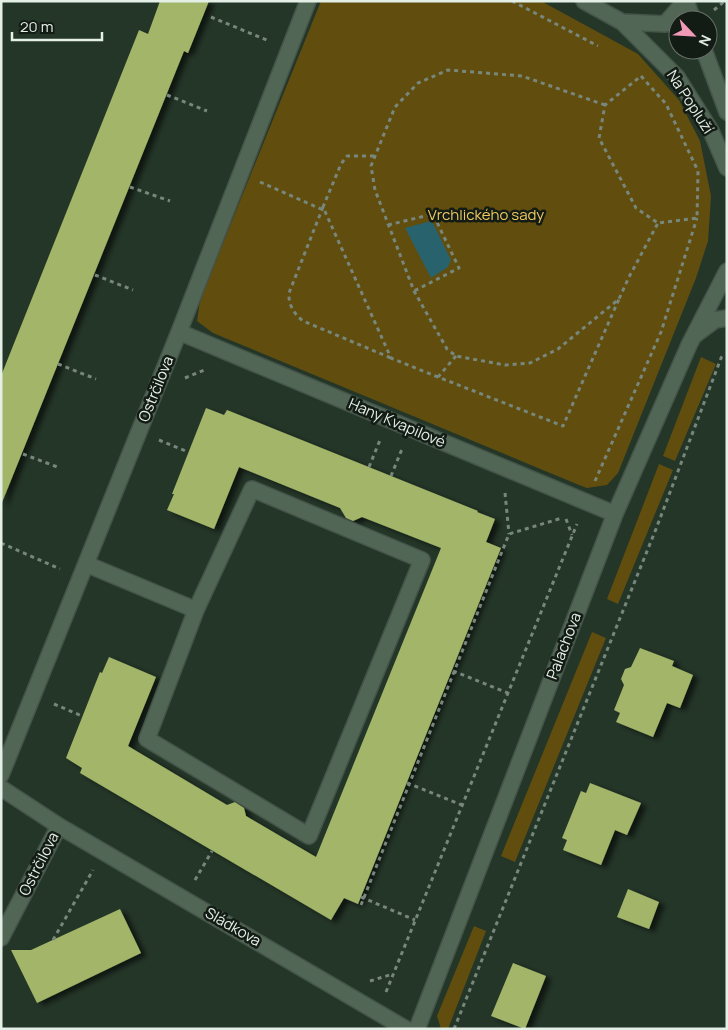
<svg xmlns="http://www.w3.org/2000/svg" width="728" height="1030" font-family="Manrope,sans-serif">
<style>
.green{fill:#614d0e}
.water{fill:#28626d}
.building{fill:#a2b569;filter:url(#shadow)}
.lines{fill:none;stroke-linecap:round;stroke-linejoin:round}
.minor-casing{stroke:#445448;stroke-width:18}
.path{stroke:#78877c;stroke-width:3;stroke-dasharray:4 4;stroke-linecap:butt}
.minor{stroke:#526656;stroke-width:15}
.labels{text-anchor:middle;stroke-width:5;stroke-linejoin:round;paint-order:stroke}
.street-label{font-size:15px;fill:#e4efe6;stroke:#131b15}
.park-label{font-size:15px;fill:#efc95d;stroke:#131b15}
</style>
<defs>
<filter id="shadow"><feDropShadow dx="5.5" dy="3" stdDeviation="2.5" flood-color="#0009"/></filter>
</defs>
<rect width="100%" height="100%" fill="#243628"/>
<!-- green -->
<path class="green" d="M321 1H541L638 54 679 100 700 141 711 196 708 241 696 278 618 473 607 485 587 488 579 485 213 333 197 321 200 300Z
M701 357 716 364 675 461 663 456Z
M659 464 673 470 618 604 607 599Z
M592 632 606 638 515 862 501 856Z
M474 926 486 931 448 1029H441L437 1016Z"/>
<!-- water -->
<path class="water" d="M431 221 434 225 451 260 448 267 431 278 405 228Z"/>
<!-- building -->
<path class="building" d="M160 1H209L188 53 184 51 1 505V376L139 30 148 34Z
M206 408 224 415 227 410 478 511 477 512 495 519 486 542 501 548 358 904 344 898 331 920 80 773 82 768 66 758 100 672 102 673 109 657 156 677 128 746 227 805 235 802 244 808 246 816 316 857 441 548 362 517 353 521 346 518 340 508 239 467 214 529 167 510 174 494H172Z
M640 648 674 661 672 666 693 675 680 708 667 703 653 737 616 722 620 713 614 710 624 685 621 679 625 669 631 667Z
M590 783 641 803 627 835 615 830 601 865 563 850 567 840 562 838 581 791 586 793Z
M628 889 659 902 649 929 617 917Z
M120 909 141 953 37 1003 11 950H31Z
M513 963 546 976 525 1029 491 1016Z"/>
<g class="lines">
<!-- minor casing -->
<g class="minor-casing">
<path id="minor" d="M584 1 622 22 677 77 711 131 727 168
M686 1 693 20
M622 22 665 24 685 1
M704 50 727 112
M179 332 615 514
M695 335 715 320 727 318
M86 564 196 610 147 739 309 836 422 560 252 489 196 610
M1 775 179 332 308 1
M1 788 59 826 406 1029
M1 938 59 826
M417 1029 615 514 689 345 727 271"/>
</g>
<!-- path -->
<path class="path" d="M512 1 598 46
M714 10 725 1
M211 17 269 41
M641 76 666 104 698 171 697 218 658 223 636 208 599 138 605 105Z
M167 95 207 111
M605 105 522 76 448 70 418 83 395 107 371 166 375 190 414 291 447 349 456 356 505 365 530 363 558 349 619 299 629 277 658 223
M374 156H347L341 164 323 207 391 358 438 377
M260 182 321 209
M130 187 170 201
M323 207 289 293C288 304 294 314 303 321L391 358
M388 225 433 214 459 268 414 291
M95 275 133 290
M456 356 438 377 563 426 619 299
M58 364 96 379
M185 378 207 369
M159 440 188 452
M23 454 60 468
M369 467 380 440
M391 476 402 449
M595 481 661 332 697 218
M505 493 509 534
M566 519 572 535
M1 543 60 569
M453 671 508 693
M54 704 82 716
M407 783 462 805
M195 880 212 851
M361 897 415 920
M361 905 509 534 562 518
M53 940 93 870
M370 981 393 974
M386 992 577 524
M454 1029 656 529 723 353"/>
<!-- minor -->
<use href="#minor" class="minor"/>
</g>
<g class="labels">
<!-- street labels -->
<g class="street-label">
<text transform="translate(690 102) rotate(57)" y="5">Na Popluží</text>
<text transform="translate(156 389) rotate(-68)" y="5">Ostrčilova</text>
<text transform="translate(397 423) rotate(23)" y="5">Hany Kvapilové</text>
<text transform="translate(564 646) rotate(-69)" y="5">Palachova</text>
<text transform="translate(39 864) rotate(-63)" y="5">Ostrčilova</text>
<text transform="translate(233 927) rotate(30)" y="5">Sládkova</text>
</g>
<!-- park labels -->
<g class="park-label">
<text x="486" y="220">Vrchlického sady</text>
</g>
</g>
<!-- border -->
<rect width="728" height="1030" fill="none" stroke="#e4efe6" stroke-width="5"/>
<!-- north arrow -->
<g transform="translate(693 35) rotate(115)"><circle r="24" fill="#131b15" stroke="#677069"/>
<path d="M0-4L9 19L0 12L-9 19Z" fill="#f09ab7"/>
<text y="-8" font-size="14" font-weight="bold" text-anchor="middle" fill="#e4efe6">N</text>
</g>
<!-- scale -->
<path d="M12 32v8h90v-8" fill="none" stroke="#e4efe6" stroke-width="2.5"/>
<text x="20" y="32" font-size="15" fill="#e4efe6" stroke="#131b15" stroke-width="4" paint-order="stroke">20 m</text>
</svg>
